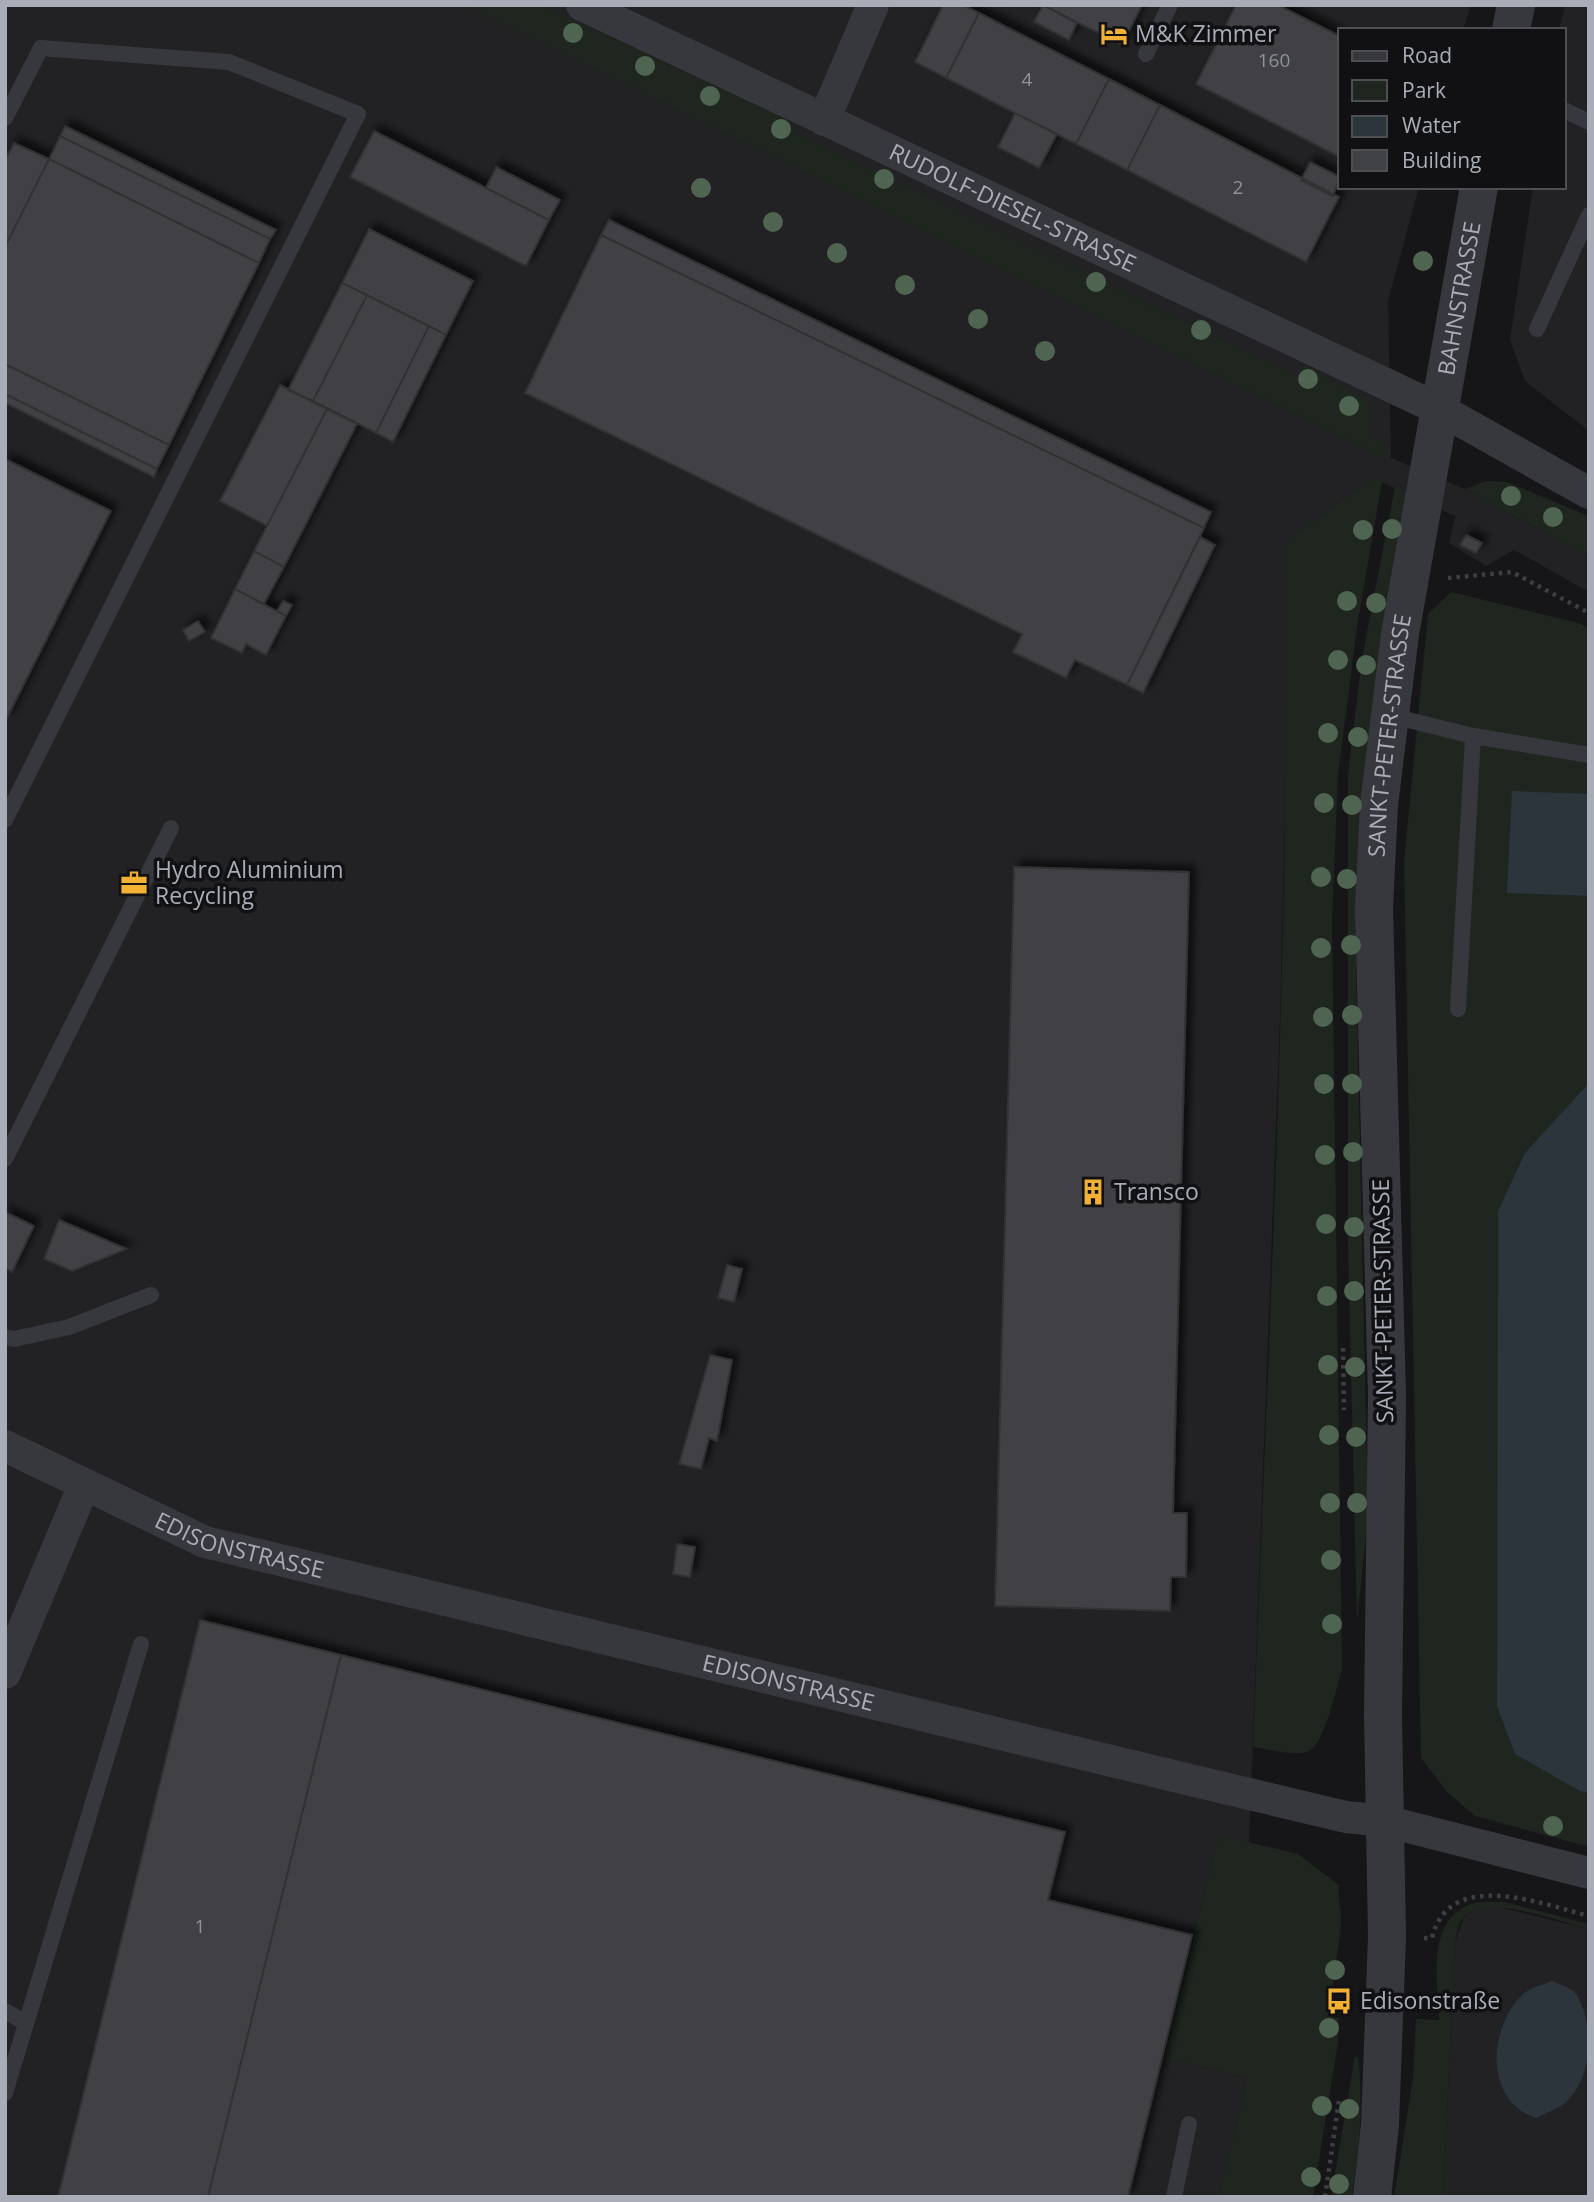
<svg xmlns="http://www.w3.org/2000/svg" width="1594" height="2202" font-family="'Open Sans',sans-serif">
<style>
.built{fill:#222225}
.green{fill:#1e261f}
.water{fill:#2c353c}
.building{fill:#404145;stroke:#303034;stroke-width:2;filter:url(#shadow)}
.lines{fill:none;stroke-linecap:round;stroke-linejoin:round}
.path{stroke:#3d3f44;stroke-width:4.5;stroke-dasharray:3.5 5;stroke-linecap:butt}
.service{stroke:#37383d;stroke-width:16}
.minor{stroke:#37383d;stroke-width:32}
.tertiary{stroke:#37383d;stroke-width:38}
.tree{fill:#506452}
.labels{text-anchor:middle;stroke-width:7;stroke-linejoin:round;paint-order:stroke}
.number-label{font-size:19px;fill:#8e929b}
.poi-label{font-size:23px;fill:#a8adb8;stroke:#111113;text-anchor:start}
.street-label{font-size:23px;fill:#a8adb8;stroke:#111113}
</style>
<defs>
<filter id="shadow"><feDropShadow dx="6" dy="-6" stdDeviation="3.5" flood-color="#0009"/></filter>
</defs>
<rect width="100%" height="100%" fill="#161618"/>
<!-- built -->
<path class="built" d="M5 5H1471L1463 30H1340V187H1419L1388 301 1391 458 1465 489 1589 557V592L1514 550 1486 566 1449 543 1455 516 1373 478 1286 540 1288 685 1280 1020 1249 1843 1218 1835 1164 2058 1247 2078 1218 2197H5Z
M1565 5H1589V431L1525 381 1510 340 1533 187H1564V30H1559Z
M1494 1906 1589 1929V2197H1443L1455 1943 1464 1917 1474 1910Z"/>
<!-- green -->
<path class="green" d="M465 5H542L716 87 793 115 788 129 1298 376 1305 365 1373 402 1369 434 1389 450 1386 459Z
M1373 478 1382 482 1357 626 1338 776 1332 921 1342 1669C1337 1686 1324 1745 1309 1751 1294 1757 1268 1749 1253 1747 1268 1345 1290 942 1286 540Z
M1486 481 1507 482 1589 516V557L1465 489Z
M1395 487 1407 493 1356 966 1368 1516 1357 1622 1348 1247V774L1362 658Z
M1451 592 1579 623 1589 629V1847L1475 1816 1447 1792 1421 1758 1404 861 1428 614Z
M1218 1835 1298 1854 1339 1885C1337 1897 1342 1910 1341 1923 1339 1955 1330 1985 1331 2017L1339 2018 1338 2042 1313 2197H1218L1247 2078 1164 2058Z
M1505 1902 1589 1924V1929C1558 1921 1488 1893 1463 1918 1457 1924 1457 1935 1455 1943L1443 2197H1394L1413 2078 1416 2019 1439 2020C1438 1983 1425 1921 1471 1904 1481 1901 1495 1902 1505 1902Z
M1355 2056 1358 2058C1364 2106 1359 2149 1352 2197H1331Z"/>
<!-- water -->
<path class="water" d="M1512 791 1589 794V896L1507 893Z
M1589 1083V1793L1580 1791 1515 1754 1497 1706 1498 1211 1525 1153Z
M1552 1981C1560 1985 1572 1988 1576 1994 1594 2023 1594 2077 1566 2102 1559 2109 1545 2113 1536 2118 1484 2101 1488 2029 1522 1995 1529 1988 1543 1985 1552 1981Z"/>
<!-- building -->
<path class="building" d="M943 5H963L979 13 946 78 915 62Z
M1043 5H1142L1122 45Z
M1043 5 1077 23 1069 40 1034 22Z
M1236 5H1278L1340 36V157L1196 84Z
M979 13 1109 79 1076 144 946 78Z
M1109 79 1160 105 1127 170 1076 144Z
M1160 105 1339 197 1306 262 1127 170Z
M1015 113 1057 134 1039 168 998 147Z
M65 126 276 230 270 239 60 136Z
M374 131 549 220 526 266 350 177Z
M60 136 270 239 259 263 49 159Z
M14 143 49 159 5 247V160Z
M49 159 259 263 169 445 5 364V247Z
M1310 162 1340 177 1333 196 1301 180Z
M496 167 560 200 549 220 486 188Z
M609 220 1211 512 1204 528 601 235Z
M369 229 473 281 446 335 342 283Z
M601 235 1204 528 1127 685 1075 660 1066 678 1013 652 1022 634 525 393Z
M342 283 367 295 313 401 288 390Z
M367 295 429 326 376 433 313 401Z
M429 326 446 335 393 442 376 433Z
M5 364 169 445 157 469 5 394Z
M280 385 327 409 267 526 220 501Z
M5 394 157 469 154 477 5 403Z
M327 409 357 424 284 567 254 551Z
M5 459 111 511 5 722Z
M1466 535 1482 543 1476 553 1460 545Z
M1200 537 1215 545 1143 693 1127 685Z
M254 551 284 567 264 604 235 589Z
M235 589 286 616 266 655 246 644 242 653 211 638Z
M283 601 292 605 286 616 277 611Z
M198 621 205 632 189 641 183 630Z
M1014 867 1189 872 1173 1513H1187L1186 1577H1171L1170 1611 995 1606Z
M5 1212 34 1226 12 1272 5 1268Z
M59 1220 127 1249 72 1271 44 1259Z
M727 1265 742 1269 734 1302 718 1298Z
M710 1355 732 1360 717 1441 709 1438 701 1469 679 1464Z
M677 1544 695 1547 690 1577 673 1574Z
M200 1620 341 1655 208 2197H58Z
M341 1655 1065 1832 1048 1900 1192 1935 1128 2197H208Z"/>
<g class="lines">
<!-- path -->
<path class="path" d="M1448 578 1512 572 1589 613
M1343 1348 1344 1410
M1424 1938H1432C1449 1867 1542 1904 1589 1916
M1325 2197 1339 2100"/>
<!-- service -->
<path class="service" d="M1146 54 1170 5
M1564 110 1589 122
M5 118 41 48 229 62 358 114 5 820
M1537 329 1589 215
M1388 715 1473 736 1458 1009
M1473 736 1589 755
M5 1159 171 828
M5 1337 14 1339 69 1327 151 1295
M5 2011 26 2023
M5 2093 141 1644
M1174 2197 1189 2124"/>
<!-- minor -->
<g class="minor">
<path id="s1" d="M582 5 1441 410 1589 493"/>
<path d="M824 120 873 5"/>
<path id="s2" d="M5 1446 205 1542 1203 1783 1346 1817 1385 1821 1589 1873"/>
<path d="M5 1673 84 1485"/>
</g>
<!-- tertiary -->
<g class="tertiary">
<path d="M1511 30 1516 5"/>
<path id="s3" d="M1372 2197 1380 2125 1387 1937 1383 1714 1387 1396 1374 909 1379 805 1400 634 1479 187"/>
</g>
</g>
<!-- trees -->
<g class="tree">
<circle cx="573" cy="33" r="10"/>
<circle cx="645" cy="66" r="10"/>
<circle cx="710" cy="96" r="10"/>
<circle cx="781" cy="129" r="10"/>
<circle cx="884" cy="179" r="10"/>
<circle cx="701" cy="188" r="10"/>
<circle cx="773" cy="222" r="10"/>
<circle cx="837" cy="253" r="10"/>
<circle cx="1423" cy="261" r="10"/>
<circle cx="1096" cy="282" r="10"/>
<circle cx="905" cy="285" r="10"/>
<circle cx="978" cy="319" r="10"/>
<circle cx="1201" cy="330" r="10"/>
<circle cx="1045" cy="351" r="10"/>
<circle cx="1308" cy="379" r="10"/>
<circle cx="1349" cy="406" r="10"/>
<circle cx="1511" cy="496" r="10"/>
<circle cx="1553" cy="517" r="10"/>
<circle cx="1392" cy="529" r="10"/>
<circle cx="1363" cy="530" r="10"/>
<circle cx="1347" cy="601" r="10"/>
<circle cx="1376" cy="603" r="10"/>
<circle cx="1338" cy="660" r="10"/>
<circle cx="1366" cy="665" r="10"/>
<circle cx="1328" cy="733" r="10"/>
<circle cx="1358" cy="737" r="10"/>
<circle cx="1324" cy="803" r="10"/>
<circle cx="1352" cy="805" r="10"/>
<circle cx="1321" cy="877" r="10"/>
<circle cx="1347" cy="879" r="10"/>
<circle cx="1351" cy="945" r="10"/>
<circle cx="1321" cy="948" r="10"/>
<circle cx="1352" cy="1015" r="10"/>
<circle cx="1323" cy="1017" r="10"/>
<circle cx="1324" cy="1084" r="10"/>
<circle cx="1352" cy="1084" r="10"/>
<circle cx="1353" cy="1152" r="10"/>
<circle cx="1325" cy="1155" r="10"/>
<circle cx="1326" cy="1224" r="10"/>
<circle cx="1354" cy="1227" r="10"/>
<circle cx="1354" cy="1291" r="10"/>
<circle cx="1327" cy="1296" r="10"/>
<circle cx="1328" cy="1365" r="10"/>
<circle cx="1355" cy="1367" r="10"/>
<circle cx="1329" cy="1435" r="10"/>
<circle cx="1356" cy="1437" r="10"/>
<circle cx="1330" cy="1503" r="10"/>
<circle cx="1357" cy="1503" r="10"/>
<circle cx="1331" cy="1560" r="10"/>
<circle cx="1332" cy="1624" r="10"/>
<circle cx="1553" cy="1826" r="10"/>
<circle cx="1335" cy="1970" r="10"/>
<circle cx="1329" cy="2028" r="10"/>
<circle cx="1322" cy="2106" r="10"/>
<circle cx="1349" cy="2109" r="10"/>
<circle cx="1311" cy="2177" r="10"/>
<circle cx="1339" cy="2184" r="10"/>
</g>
<!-- icons -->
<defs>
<g id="hotel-bare" transform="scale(2.1)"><path d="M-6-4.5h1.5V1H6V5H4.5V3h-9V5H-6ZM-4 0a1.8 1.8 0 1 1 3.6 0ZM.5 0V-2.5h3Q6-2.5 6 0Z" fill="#f2b134" stroke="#111113" stroke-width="2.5" paint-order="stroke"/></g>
<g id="office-bare" transform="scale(2.1)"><path d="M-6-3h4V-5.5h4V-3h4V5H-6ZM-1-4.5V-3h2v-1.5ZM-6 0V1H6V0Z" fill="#f2b134" stroke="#111113" stroke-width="2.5" paint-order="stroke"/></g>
<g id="building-bare" transform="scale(2.1)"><path d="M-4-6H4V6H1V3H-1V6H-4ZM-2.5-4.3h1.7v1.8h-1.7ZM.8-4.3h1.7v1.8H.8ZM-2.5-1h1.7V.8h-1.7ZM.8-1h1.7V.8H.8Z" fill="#f2b134" stroke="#111113" stroke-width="2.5" paint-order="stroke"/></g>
<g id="bus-bare" transform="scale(2.1)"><path d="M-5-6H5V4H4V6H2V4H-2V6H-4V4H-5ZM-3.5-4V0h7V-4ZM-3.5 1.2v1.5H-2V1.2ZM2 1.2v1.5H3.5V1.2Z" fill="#f2b134" stroke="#111113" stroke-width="2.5" paint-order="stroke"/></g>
</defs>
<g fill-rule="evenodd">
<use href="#hotel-bare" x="1114" y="34"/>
<use href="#office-bare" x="134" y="883"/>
<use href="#building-bare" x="1093" y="1192"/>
<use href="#bus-bare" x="1339" y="2001"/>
</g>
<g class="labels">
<!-- number labels -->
<g class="number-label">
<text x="1274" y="67">160</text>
<text x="1027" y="86">4</text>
<text x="1238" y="194">2</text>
<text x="200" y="1933">1</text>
</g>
<!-- poi labels -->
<g class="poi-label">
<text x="1135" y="42">M&amp;K Zimmer</text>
<text x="155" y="878">Hydro Aluminium<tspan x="155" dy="26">Recycling</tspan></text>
<text x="1114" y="1200">Transco</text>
<text x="1360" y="2009">Edisonstraße</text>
</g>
<!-- street labels -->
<g class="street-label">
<text dy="8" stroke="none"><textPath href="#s1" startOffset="476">RUDOLF-DIESEL-STRASSE</textPath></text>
<text dy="8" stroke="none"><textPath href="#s3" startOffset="1906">BAHNSTRASSE</textPath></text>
<text dy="8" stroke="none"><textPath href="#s3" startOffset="1463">SANKT-PETER-STRASSE</textPath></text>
<text transform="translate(1383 1301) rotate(-91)" y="8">SANKT-PETER-STRASSE</text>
<text dy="8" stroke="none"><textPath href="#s2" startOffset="256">EDISONSTRASSE</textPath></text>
<text dy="8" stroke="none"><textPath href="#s2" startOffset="822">EDISONSTRASSE</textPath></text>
</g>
</g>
<!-- border -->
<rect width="1594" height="2202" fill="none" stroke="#a8adb8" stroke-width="14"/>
<!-- legend -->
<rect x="1338" y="28" width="228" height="161" fill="#111113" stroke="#4d4f55" stroke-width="2"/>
<rect x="1352" y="51" width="35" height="10" fill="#37383d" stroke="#4d4f55" stroke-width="2"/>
<text x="1402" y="63" font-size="21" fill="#a8adb8">Road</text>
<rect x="1352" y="80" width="35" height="21" fill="#1e261f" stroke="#4d4f55" stroke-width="2"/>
<text x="1402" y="98" font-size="21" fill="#a8adb8">Park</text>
<rect x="1352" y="116" width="35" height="21" fill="#2c353c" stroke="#4d4f55" stroke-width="2"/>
<text x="1402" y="133" font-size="21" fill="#a8adb8">Water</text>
<rect x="1352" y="150" width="35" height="21" fill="#404145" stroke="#4d4f55" stroke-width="2"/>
<text x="1402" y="168" font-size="21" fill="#a8adb8">Building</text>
</svg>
